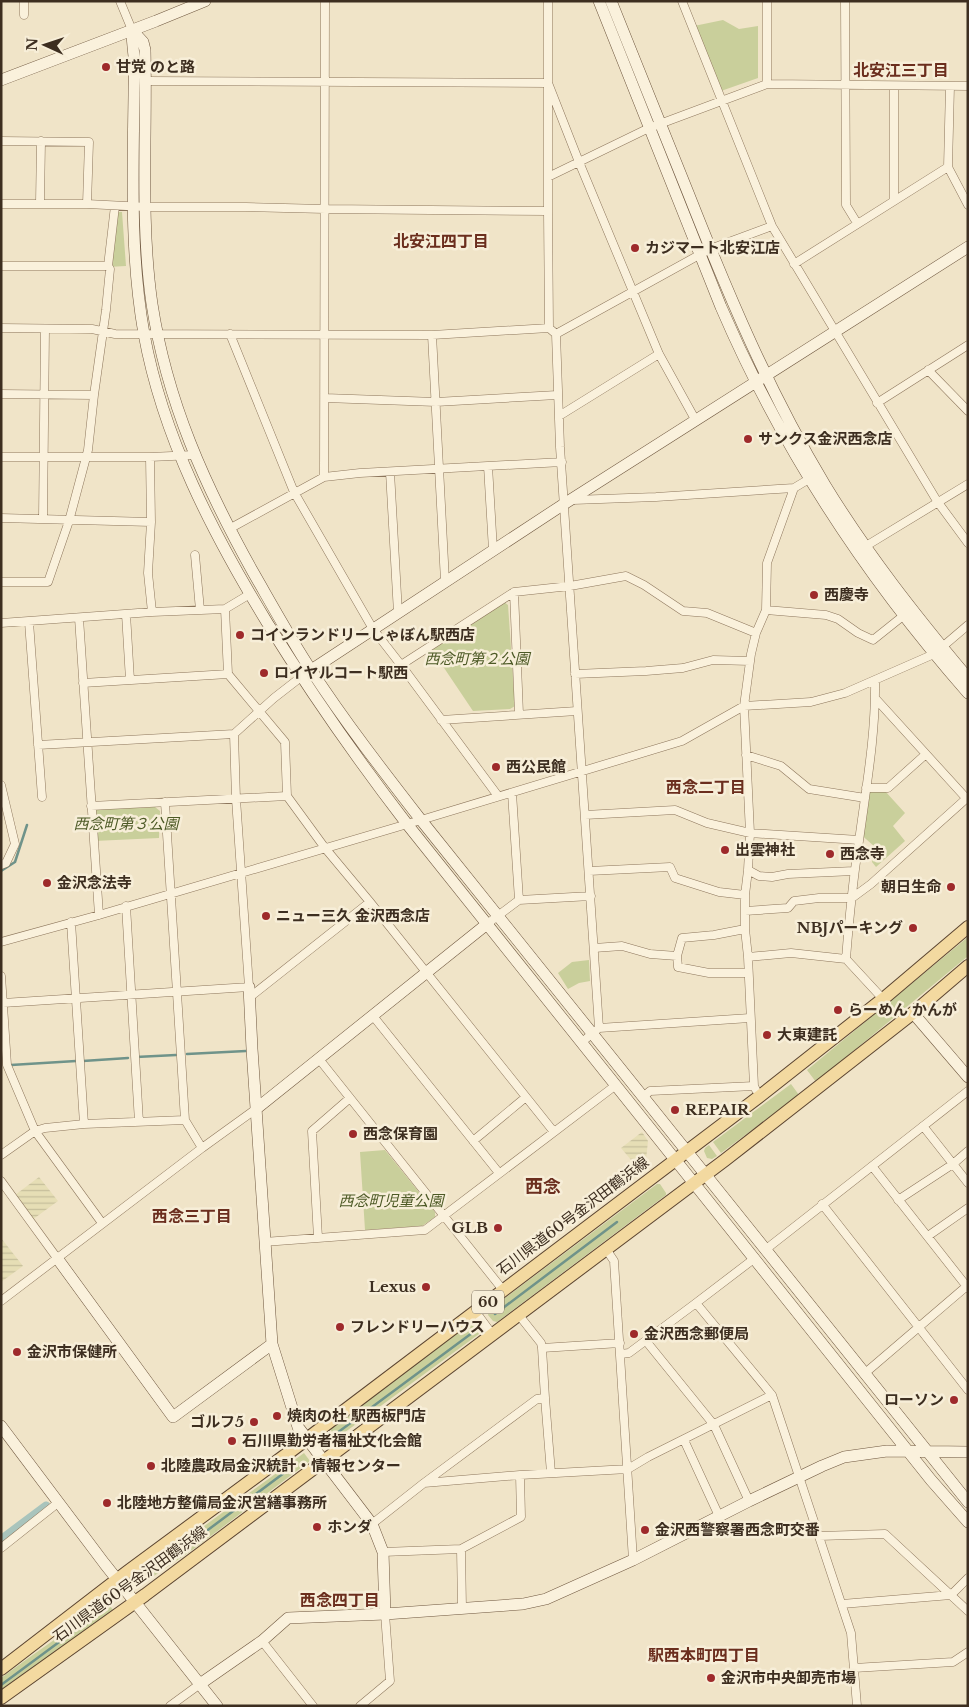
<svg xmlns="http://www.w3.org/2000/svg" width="969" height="1707" font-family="'Libre Baskerville','Noto Sans JP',serif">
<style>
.farmland{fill:url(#farmland-rules)}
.green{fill:#c9cf9b}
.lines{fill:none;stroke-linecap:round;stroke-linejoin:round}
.stream{stroke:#6f938a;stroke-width:2.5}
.canal{stroke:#a9c4bc;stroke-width:9}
.street-casing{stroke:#8d765c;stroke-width:9}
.secondary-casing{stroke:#6f573f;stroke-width:12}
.primary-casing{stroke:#5b4430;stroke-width:14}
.street{stroke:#faf1dc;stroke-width:8}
.secondary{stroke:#faf1dc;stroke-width:11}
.primary{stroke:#f3d9a0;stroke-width:12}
.poi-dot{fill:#9e2a2b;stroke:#f7eed8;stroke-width:2}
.labels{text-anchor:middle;stroke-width:5;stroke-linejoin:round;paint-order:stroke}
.shield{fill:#f7eed8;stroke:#756857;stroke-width:1}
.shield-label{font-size:14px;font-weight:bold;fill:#3d2e20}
.poi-label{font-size:15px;font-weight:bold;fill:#3d2e20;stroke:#f7eed8;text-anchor:start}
.park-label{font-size:15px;font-style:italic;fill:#4d5a26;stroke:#f7eed8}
.street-label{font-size:15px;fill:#3d2e20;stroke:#f7eed8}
.neighbourhood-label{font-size:16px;font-weight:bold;fill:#6b2e1e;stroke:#f7eed8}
.quarter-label{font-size:18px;font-weight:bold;fill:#6b2e1e;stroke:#f7eed8}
</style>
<defs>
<pattern id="farmland-rules" width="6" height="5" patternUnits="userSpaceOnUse" patternTransform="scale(1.25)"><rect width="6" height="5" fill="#e6deb5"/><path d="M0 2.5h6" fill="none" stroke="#c6bf9b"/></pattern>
</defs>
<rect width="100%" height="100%" fill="#f0e4c8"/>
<!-- farmland -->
<path class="farmland" d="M642 1132 648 1141 646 1160 637 1167 621 1148Z
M39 1177 58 1201 32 1220 15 1195Z
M1 1238 23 1266 1 1282Z"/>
<!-- green -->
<path class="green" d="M723 20 739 29 758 26V78L721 91 694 26Z
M112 212H122L126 266 108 267Z
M504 602 508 605 515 706 510 709 473 711 432 650Z
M863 791H885L905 813 893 826 905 841 876 867 872 862 875 847 858 832Z
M155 807 160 811 159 838 94 841 92 812 96 809Z
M968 937V956L816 1082 807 1070Z
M589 960 590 981 579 983 568 989 558 973 572 962Z
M791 1084 799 1095 721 1153 713 1142Z
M709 1145 717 1156 712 1159 707 1158 704 1151 705 1148Z
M385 1150 435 1212V1217L422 1226 365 1230 360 1152Z
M657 1184H660L666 1193V1195L497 1322 493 1321 488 1315 489 1310Z
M471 1323 479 1334 337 1438 330 1429Z
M304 1453 310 1461 195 1548 145 1582 139 1574 140 1573Z
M107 1602 113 1610 1 1694V1678C36 1652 72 1628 107 1602Z"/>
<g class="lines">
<!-- stream -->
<path class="stream" d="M1 871 15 862 27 825
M187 1054 246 1051
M136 1057 176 1055
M83 1061 128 1058
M11 1065 76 1061
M495 1314 617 1222
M337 1433 472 1333
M145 1577 296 1464
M1 1685 101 1611"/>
<!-- canal -->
<path class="canal" d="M2 1539 46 1506"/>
<!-- street casing -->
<g class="street-casing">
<path id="street" d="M120 1 132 30
M682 1 772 226 937 501 968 543
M767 1V84
M845 1 846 205 857 223
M24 15V1
M146 81 548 83
M548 83 579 162 659 354 696 421
M950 86 948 167 968 205
M1 141 89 142 87 204
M548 177V1
M894 200V86
M40 203 41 141
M1 204H87L146 207H246L325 209 548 211V177L649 128 767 84 968 86
M548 211 549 328
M794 264 948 167
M1 266H108
M1 328 92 329 115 334 432 335 549 328 556 334 560 447 599 1028 582 1042
M230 334 294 492 373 629 401 665 498 796
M556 334 710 249 772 226
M432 335 445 581
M928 370 968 411
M1 394 94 395
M325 398 436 402 557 395
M877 403 968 345
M559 416 659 354
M1 457H150L194 455
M150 457 151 522 148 573 152 612 225 609 250 594
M488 466 493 550
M390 472 398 613
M324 477 325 1
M573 500 656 497 794 488
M1 518 151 522
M43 519 45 329
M229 529 324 477 360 473 562 462
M866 546 968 484
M195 555 200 610
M1 582H48L69 521 88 450 94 395 106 310 110 269 108 266 115 206
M514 592 519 714
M225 609 228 674 285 742 287 796 325 848 370 902 554 1132
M766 610 826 615 838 619 858 633 873 640 903 616
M126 614 130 680
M79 618 99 915
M29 622 42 797
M1 623 152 612
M401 665 514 592 570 586 626 576 644 585 683 611 707 613 756 633
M575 674 646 671 683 668 713 660 750 661
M875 680C876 734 866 788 859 841 853 880 849 920 846 959L883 999
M83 683 228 674
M875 698 966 798
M441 720 577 711
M38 745 234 734 274 698 301 677
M746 755 781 766 809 789 865 798
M1 785 15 844 6 863 1 865
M866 788H888L926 754
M512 793 519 900
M165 802 185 1120
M91 806 287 796
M585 815 675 810 707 823 750 833 859 840
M748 870 759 876 772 877 788 874 854 871
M589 871 670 867 675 878 719 892 745 895
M126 906 139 1122
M745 911 788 908 794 901 819 898H852L871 884 968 797
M71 922 84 1124
M487 924 519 900 591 896
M1 942 99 915 421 820 682 741 744 706 811 702 845 693 934 654 968 625
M594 948 622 946 650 954 677 956 682 938 714 935 745 929
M677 956 678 967 709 973H748
M748 957 791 953 846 959
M1 976 7 1065 35 1131 102 1223
M250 997 370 902
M3 1003 249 987 236 799 234 734
M373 1016 499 1173
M599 1028 750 1018
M319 1059 503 1290
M754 1086 748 957 745 929V895L748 870 750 833 744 706 751 654 756 633 766 610 767 563 794 488 809 479
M643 1097 650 1091 754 1086 756 1090
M923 1126 968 1183
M473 1141 526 1097
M1 1155 35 1131 45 1128 84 1124 185 1120 202 1148
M872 1166 968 1288
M1 1181 57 1258
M898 1200 953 1164 968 1151
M822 1204 968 1390
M928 1236 968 1208
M318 1238 312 1131 350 1098
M264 1242 425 1230 616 1085
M606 1249 614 1261 633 1560
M765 1250 968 1091
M755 1258 696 1303 772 1395 851 1633 857 1706
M1 1301 202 1148 256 1109
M475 1311 492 1334
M646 1341 714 1425 749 1501
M542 1348 620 1343
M621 1354 629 1353 696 1303
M864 1374 968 1285
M545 1398 551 1473
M684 1440 719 1516
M424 1483 537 1399 545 1398 542 1348 541 1343 518 1314
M372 1524 424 1483 520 1475 628 1469 648 1457 772 1395
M819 1536 885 1534 968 1611
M1 1548 59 1502
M461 1549 462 1608
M383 1552 461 1549 521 1517 520 1475
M842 1604 951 1595 968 1578
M262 1641 313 1706
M854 1668 953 1662 968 1652
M170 1706 200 1684
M360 1706 390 1681 385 1614"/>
</g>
<!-- secondary casing -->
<g class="secondary-casing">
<path id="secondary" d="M599 1 721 307C782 449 866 577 968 693
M611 1C637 66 663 131 689 195 728 294 770 394 825 485 867 554 917 617 968 678
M132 30C132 39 133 47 134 56 135 69 134 82 134 95 133 175 130 255 144 334 163 438 213 534 268 624 311 693 357 759 407 824L931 1480 968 1522
M132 30 143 42 145 50C147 135 140 221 152 304 167 402 205 486 253 572 272 605 290 638 311 670 345 722 383 771 421 820L968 1502
M1 80 156 21 205 1
M305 674 564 504 968 247
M249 987 252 1049 272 1344 298 1427 372 1524 383 1552 385 1614
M913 1013 968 1077
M256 1109 487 924
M57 1258 173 1417 272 1344
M1 1426 104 1563 217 1706
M200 1684 262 1641 288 1618 385 1614 523 1604 546 1599 633 1560 749 1501 822 1466 844 1457 887 1451 968 1452"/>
</g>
<!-- primary casing -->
<g class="primary-casing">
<path id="primary" d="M1 1669 127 1572 291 1451 760 1096 883 999 968 927
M1 1698 145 1595 725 1160 913 1013 968 966"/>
</g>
<!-- street -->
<use href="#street" class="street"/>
<!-- secondary -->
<use href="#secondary" class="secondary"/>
<!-- primary -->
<use href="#primary" class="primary"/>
</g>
<!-- markers -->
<g class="poi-dot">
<circle cx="106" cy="67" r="5"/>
<circle cx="635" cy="248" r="5"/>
<circle cx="748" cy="439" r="5"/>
<circle cx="814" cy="595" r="5"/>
<circle cx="240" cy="635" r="5"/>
<circle cx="264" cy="673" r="5"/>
<circle cx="496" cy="767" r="5"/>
<circle cx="725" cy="850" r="5"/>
<circle cx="830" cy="854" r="5"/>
<circle cx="47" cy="883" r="5"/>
<circle cx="951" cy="887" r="5"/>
<circle cx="266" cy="916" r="5"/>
<circle cx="913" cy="928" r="5"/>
<circle cx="838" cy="1010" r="5"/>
<circle cx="767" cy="1035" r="5"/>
<circle cx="675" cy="1110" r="5"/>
<circle cx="353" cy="1134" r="5"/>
<circle cx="498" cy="1228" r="5"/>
<circle cx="426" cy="1287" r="5"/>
<circle cx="340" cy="1327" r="5"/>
<circle cx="634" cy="1334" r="5"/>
<circle cx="17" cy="1352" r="5"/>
<circle cx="954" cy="1400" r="5"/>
<circle cx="277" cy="1416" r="5"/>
<circle cx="254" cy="1422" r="5"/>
<circle cx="232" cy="1441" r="5"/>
<circle cx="151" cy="1466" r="5"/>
<circle cx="107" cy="1503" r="5"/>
<circle cx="317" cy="1527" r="5"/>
<circle cx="645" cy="1530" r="5"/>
<circle cx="711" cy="1678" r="5"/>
</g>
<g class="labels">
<!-- shield labels -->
<rect class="shield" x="472" y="1290.5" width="32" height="23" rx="4"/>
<g class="shield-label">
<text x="488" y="1307">60</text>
</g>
<!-- poi labels -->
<g class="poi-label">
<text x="116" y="72">甘党 のと路</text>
<text x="645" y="253">カジマート北安江店</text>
<text x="758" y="444">サンクス金沢西念店</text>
<text x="824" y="600">西慶寺</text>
<text x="250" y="640">コインランドリーしゃぼん駅西店</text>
<text x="274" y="678">ロイヤルコート駅西</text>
<text x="506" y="772">西公民館</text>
<text x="735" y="855">出雲神社</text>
<text x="840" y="859">西念寺</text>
<text x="57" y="888">金沢念法寺</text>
<text x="941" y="892" text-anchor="end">朝日生命</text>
<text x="276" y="921">ニュー三久 金沢西念店</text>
<text x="903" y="933" text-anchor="end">NBJパーキング</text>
<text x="848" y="1015">らーめん かんが</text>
<text x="777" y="1040">大東建託</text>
<text x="685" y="1115">REPAIR</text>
<text x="363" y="1139">西念保育園</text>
<text x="488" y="1233" text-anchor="end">GLB</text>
<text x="416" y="1292" text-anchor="end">Lexus</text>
<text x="350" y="1332">フレンドリーハウス</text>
<text x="644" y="1339">金沢西念郵便局</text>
<text x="27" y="1357">金沢市保健所</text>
<text x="944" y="1405" text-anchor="end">ローソン</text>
<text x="287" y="1421">焼肉の杜 駅西板門店</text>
<text x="244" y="1427" text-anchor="end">ゴルフ5</text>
<text x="242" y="1446">石川県勤労者福祉文化会館</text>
<text x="161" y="1471">北陸農政局金沢統計・情報センター</text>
<text x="117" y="1508">北陸地方整備局金沢営繕事務所</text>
<text x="327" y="1532">ホンダ</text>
<text x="655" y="1535">金沢西警察署西念町交番</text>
<text x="721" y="1683">金沢市中央卸売市場</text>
</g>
<!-- park labels -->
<g class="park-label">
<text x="477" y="664">西念町第２公園</text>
<text x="126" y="829">西念町第３公園</text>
<text x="391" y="1206">西念町児童公園</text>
</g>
<!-- street labels -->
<g class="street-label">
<text transform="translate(573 1216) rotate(-37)" y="5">石川県道60号金沢田鶴浜線</text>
<text transform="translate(130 1584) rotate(-36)" y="5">石川県道60号金沢田鶴浜線</text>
</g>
<!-- neighbourhood labels -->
<g class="neighbourhood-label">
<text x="901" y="76">北安江三丁目</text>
<text x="441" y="247">北安江四丁目</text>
<text x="706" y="793">西念二丁目</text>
<text x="192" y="1222">西念三丁目</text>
<text x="340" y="1606">西念四丁目</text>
<text x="704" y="1661">駅西本町四丁目</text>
</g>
<!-- quarter labels -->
<g class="quarter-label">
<text x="543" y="1193">西念</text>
</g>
</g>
<!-- border -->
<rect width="969" height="1707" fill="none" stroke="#3d2e20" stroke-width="5"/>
<!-- north arrow -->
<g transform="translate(45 45) rotate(273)" stroke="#f7eed8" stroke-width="4" paint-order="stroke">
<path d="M0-4L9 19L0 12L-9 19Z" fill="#3d2e20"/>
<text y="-8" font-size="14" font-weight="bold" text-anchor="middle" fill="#3d2e20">N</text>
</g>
</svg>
